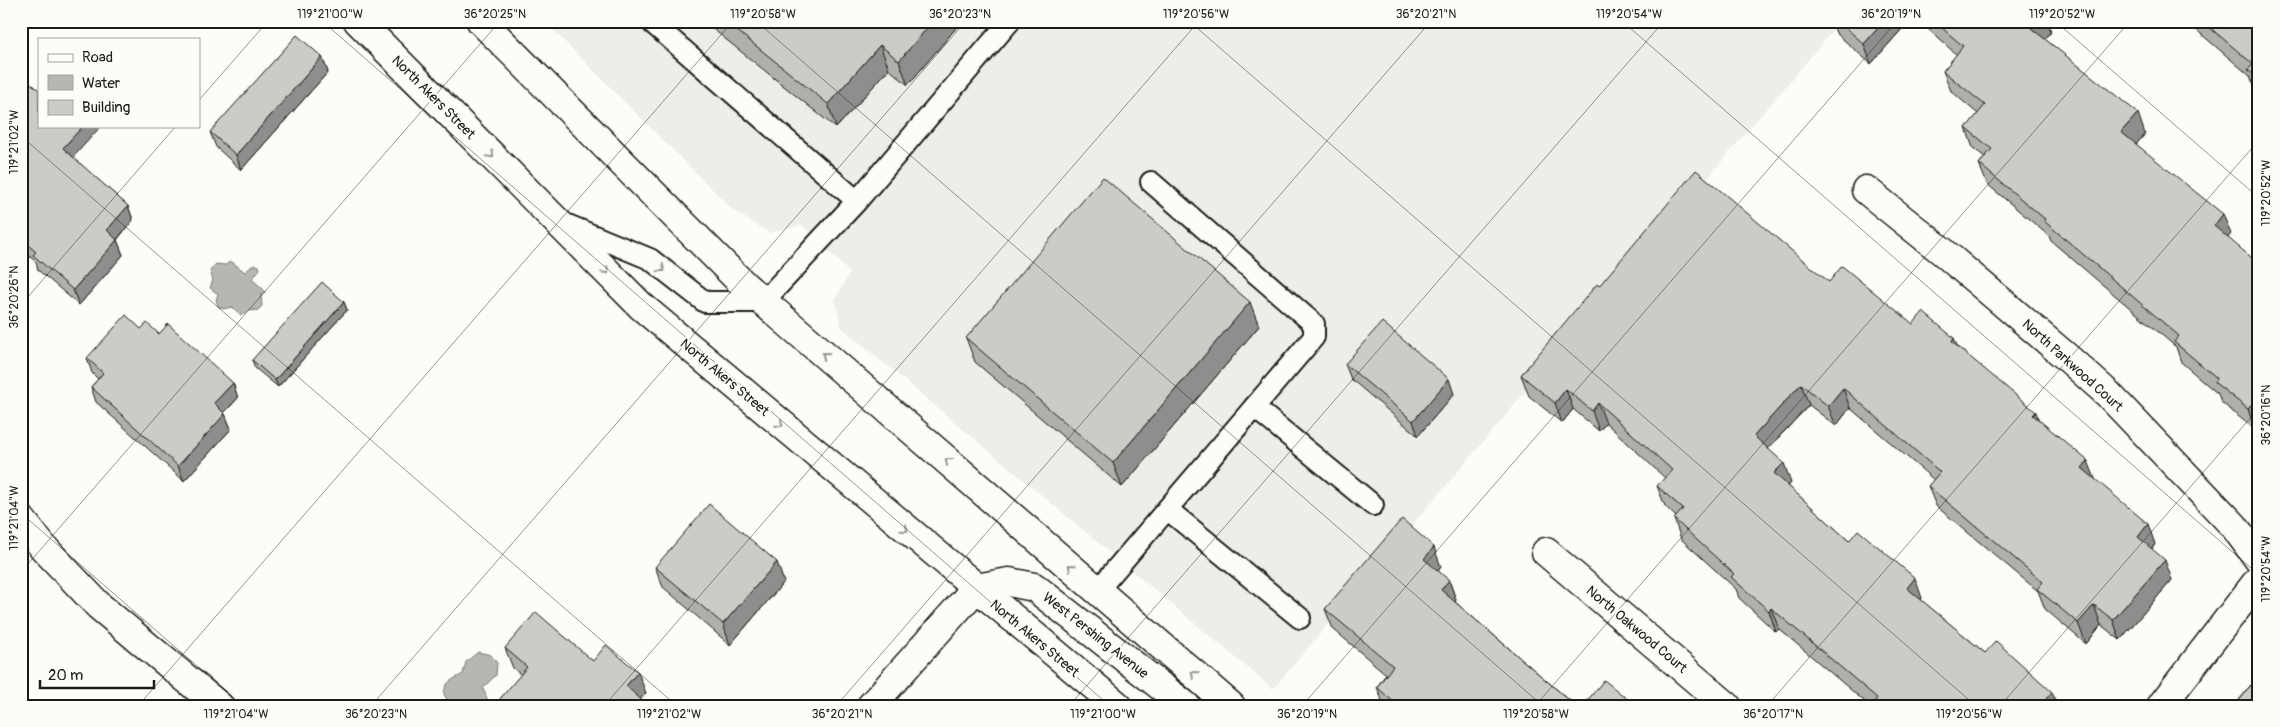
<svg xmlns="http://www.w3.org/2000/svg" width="2280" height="727" font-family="Pangolin,sans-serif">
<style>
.built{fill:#eeede9}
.water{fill:#b7b6b2;stroke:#797876}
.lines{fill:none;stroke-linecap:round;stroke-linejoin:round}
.lane-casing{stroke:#1c1c1c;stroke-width:24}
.street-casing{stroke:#1c1c1c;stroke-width:31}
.secondary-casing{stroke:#1c1c1c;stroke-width:31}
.lane{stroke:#fdfcf7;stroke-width:20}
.street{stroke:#fdfcf7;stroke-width:28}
.secondary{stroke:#fdfcf7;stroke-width:28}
.wall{fill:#afafac;stroke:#1c1c1c}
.shaded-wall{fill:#8f8e8c;stroke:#1c1c1c}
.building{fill:#cccbc8;stroke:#1c1c1c}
.oneway{stroke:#989794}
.ticks{fill:none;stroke:#1c1c1c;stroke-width:1;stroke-opacity:0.45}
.labels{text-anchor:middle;stroke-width:4;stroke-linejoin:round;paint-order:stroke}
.street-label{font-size:14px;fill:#1c1c1c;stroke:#fdfcf7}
.neatline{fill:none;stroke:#1c1c1c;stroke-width:2}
.ticks-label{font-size:12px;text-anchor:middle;fill:#1c1c1c}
</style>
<rect width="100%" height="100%" fill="#fdfcf7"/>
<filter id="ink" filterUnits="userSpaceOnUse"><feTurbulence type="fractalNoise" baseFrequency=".02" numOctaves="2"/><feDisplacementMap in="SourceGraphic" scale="10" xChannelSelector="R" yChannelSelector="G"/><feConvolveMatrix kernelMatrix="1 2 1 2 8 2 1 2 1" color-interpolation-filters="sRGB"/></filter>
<g filter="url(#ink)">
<!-- built -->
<path class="built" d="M544 21H1841L1273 689 841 327 835 299 850 273 802 225 769 233 734 211Z"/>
<!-- water -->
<path class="water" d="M229 262H232L245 272 254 264 259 266 260 269 252 279 263 289 265 292 261 296 262 306 258 310 248 311 245 315 243 312 241 315 232 307 223 309 218 306 216 300 218 294 210 288 213 280 210 271 216 264 226 265Z
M478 652 491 655 497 663 496 675 483 688 490 706H452L444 695C444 681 453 680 463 674L466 662Z"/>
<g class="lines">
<!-- lane casing -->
<g class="lane-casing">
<path id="lane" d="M650 21 857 201
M563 223 650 259 705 302H763L857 201 1010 21
M1254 407 1373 505
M1167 509 1300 618
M1098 590 1314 337V324L1151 182"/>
</g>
<!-- street casing -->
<g class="street-casing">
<path id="street" d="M1866 190 1942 251 2070 360 2108 394 2234 526 2259 560
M21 519 43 547 99 606 219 706
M1546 552 1727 706
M871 706 976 588 1009 582 1034 587 1186 706
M2161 706 2259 579"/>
</g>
<!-- secondary casing -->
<g class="secondary-casing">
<path id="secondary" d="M358 21 641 306 1118 706
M481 21 744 285 1231 706"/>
</g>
<!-- lane -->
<use href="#lane" class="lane"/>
<!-- street -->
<use href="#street" class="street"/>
<!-- secondary -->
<use href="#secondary" class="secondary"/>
</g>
<!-- wall -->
<path class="wall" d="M703 21H962L908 85 889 69 836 128Z
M1832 21H1909L1871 64 1836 33Z
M1919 21H2048L2051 32 2045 39 2145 134 2136 144 2231 234 2228 237 2255 430 2221 402 2218 394 2181 362 2176 347 2051 241 2049 236 1987 184 1979 164 1985 157 1973 148 1966 128 1978 114 1951 91 1943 71 1957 55Z
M2191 21H2259V93L2256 90 2250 76 2193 27Z
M322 57 328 72 241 170 216 147 210 132Z
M21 75 73 158 128 206 133 220 117 240 123 255 79 305 38 270 36 262 21 249Z
M1829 282 1957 346 2038 419 2155 544 2152 549 2172 580 2120 640 2101 625 2086 644 2045 609 2038 591 1936 506 1928 486 1934 480 1850 408 1836 426 1809 405 1768 449 1791 483 1788 486 1849 541 1922 598 1921 600 1985 653 2057 706H1870L1779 629 1776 632 1739 598 1736 589 1681 539 1674 519 1676 517 1665 506 1657 486 1665 478 1606 423 1599 431 1573 409 1562 423 1529 396 1521 375 1599 286Z
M344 302 347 310 278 387 255 368 252 360Z
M1259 326 1122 487 975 362 966 338Z
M141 329 159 334 233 383 238 398 224 413 225 414 231 429 184 481 96 402 91 387 98 379 92 373 87 358Z
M1345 364 1454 394 1418 436 1351 379Z
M655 567 784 582 730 645 663 587Z
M1441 567 1438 571 1449 580 1456 600 1455 602 1576 706H1384L1377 687 1386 674 1333 629 1325 609Z
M505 648 593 661 646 693 640 699 646 704 647 706H494L521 675 513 668Z"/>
<!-- shaded-wall -->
<path class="shaded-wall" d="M933 21H962L908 85 899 61Z
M1884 21H1909L1871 64 1864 44Z
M2036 21H2048L2051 32 2038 48 2031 28Z
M880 45 889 69 836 128 828 104Z
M322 57 328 72 241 170 236 155Z
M2138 113 2145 134 2129 153 2121 132Z
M83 126H101L68 163 63 148Z
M128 206 133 220 112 245 107 230Z
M2223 214 2231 234 2221 246 2214 226Z
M117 240 123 255 79 305 73 290Z
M344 302 347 310 278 387 275 380Z
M1250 302 1259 326 1122 487 1113 463Z
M1954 338 1962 358 1952 342Z
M1449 379 1454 394 1418 436 1413 421Z
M233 383 238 398 219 418 214 403Z
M1801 384 1809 405 1761 456 1754 436Z
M1843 388 1850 408 1836 426 1828 406Z
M1566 389 1573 409 1562 423 1555 403Z
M2259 397V425L2255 430 2248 409Z
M1598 403 1606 423 1599 431 1592 411Z
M2036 412 2043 432 2033 415Z
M225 414 231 429 184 481 178 466Z
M2088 461 2096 481 2082 468Z
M1784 463 1791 483 1782 494 1774 473Z
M2148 524 2155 544 2145 557 2138 537Z
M1434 547 1441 567 1431 579 1424 559Z
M2165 560 2172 580 2120 640 2113 620Z
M777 562 784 582 730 645 723 624Z
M1915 578 1922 598 1914 608 1907 588Z
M1449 580 1456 600 1448 610 1441 590Z
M2094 605 2101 625 2086 644 2078 623Z
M1771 608 1779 629 1776 632 1769 611Z
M638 672 646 693 634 706 626 686Z
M2052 692 2057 706H2040Z"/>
<!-- building -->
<path class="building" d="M725 21H933L899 61 880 45 828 104Z
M1838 21H1884L1864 44Z
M1934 21H2036L2031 28 2138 113 2121 132 2223 214 2214 226 2259 264V397L2248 409 2214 382 2217 378 2174 342 2179 336 2044 221 2045 219 1979 164 1992 149 1966 128 1985 105 1943 71 1963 46Z
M2202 21H2259V79L2248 70 2253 64Z
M297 35 322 57 236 155 210 132Z
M21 75 39 90V126H83L63 148 128 206 107 230 117 240 73 290 33 255 36 252 21 239Z
M1696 170 1829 282 1842 266 1913 324 1923 312 1954 338 1952 342 2036 412 2033 415 2088 461 2082 468 2148 524 2138 537 2165 560 2113 620 2094 605 2078 623 2037 589 2043 582 1928 486 1940 472 1843 388 1828 406 1801 384 1754 436 1784 463 1774 473 1849 541 1858 530 1915 578 1907 588 1985 653 1996 641 2052 692 2040 706H1881L1875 701 1877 698 1771 608 1769 611 1731 577 1734 574 1674 519 1683 509 1657 486 1672 470 1598 403 1592 411 1566 389 1555 403 1521 375 1597 284 1599 286Z
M1103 177 1250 302 1113 463 966 338Z
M322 282 344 302 275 380 252 360Z
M126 315 141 329 147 323 159 334 168 324 233 383 214 403 225 414 178 466 91 387 103 373 87 358Z
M1382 322 1449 379 1413 421 1345 364Z
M709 504 777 562 723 624 655 567Z
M1402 519 1434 547 1424 559 1449 580 1441 590 1576 706H1398L1377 687 1393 666 1325 609Z
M536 612 593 661 606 645 638 672 626 686 646 704 644 706H494L527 667 505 648Z
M1604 680 1636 706H1583Z
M2255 680 2259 683V706H2234Z"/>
<!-- one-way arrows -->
<defs><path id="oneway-chevron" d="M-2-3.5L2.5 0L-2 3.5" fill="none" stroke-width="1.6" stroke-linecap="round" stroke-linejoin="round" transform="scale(1.25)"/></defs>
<g class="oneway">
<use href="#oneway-chevron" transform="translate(491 155) rotate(45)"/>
<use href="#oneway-chevron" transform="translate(662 269) rotate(38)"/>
<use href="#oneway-chevron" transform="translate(606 271) rotate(45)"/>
<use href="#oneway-chevron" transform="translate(825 355) rotate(-139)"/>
<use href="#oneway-chevron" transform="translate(780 424) rotate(40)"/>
<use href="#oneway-chevron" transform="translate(948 461) rotate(-139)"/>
<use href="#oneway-chevron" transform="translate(905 529) rotate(40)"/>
<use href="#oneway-chevron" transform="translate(1071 567) rotate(-139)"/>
<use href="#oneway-chevron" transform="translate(1194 674) rotate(-139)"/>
</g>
</g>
<!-- ticks -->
<path class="ticks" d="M322 21 1110 706M756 21 1543 706M1189 21 1976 706M1622 21 2259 575M2055 21 2259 198M21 37 35 21M199 100 268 21M21 136 677 706M21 305 176 126M21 513 243 706M21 572 500 21M138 706 733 21M371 706 966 21M604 706 1199 21M836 706 1431 21M1069 706 1664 21M1302 706 1897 21M1535 706 2130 21M1767 706 2259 140M2000 706 2259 408M2233 706 2259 676"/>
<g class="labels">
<!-- street labels -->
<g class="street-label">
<text transform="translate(434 97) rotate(45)" y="5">North Akers Street</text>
<text transform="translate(2073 365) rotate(42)" y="5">North Parkwood Court</text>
<text transform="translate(725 377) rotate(40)" y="5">North Akers Street</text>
<text transform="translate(1637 629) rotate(40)" y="5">North Oakwood Court</text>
<text transform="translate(1096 635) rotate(38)" y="5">West Pershing Avenue</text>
<text transform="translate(1035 638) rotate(40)" y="5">North Akers Street</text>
</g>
</g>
<!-- margin -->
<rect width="2280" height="727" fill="none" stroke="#fdfcf7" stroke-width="55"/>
<!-- legend -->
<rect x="38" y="38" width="162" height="90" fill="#fdfcf7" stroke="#a3a29f"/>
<rect x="48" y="54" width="25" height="8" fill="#fdfcf7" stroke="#a3a29f"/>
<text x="82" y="62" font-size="15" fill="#1c1c1c">Road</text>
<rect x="48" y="75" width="25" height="15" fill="#b7b6b2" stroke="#a3a29f"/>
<text x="82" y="88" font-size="15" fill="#1c1c1c">Water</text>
<rect x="48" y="100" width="25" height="15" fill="#cccbc8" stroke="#a3a29f"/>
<text x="82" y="112" font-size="15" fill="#1c1c1c">Building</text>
<!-- scale -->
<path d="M40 680v8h114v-8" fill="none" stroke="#1c1c1c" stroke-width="2.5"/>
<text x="48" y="680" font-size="15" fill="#1c1c1c" stroke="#fdfcf7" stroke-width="4" paint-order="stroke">20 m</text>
<rect x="28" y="28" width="2224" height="672" class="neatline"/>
<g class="ticks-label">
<text x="330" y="18">119°21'00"W</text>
<text x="495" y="18">36°20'25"N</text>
<text x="763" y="18">119°20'58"W</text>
<text x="960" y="18">36°20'23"N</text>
<text x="1196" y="18">119°20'56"W</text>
<text x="1426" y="18">36°20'21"N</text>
<text x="1629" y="18">119°20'54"W</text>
<text x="1891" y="18">36°20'19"N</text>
<text x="2062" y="18">119°20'52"W</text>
<text transform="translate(14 142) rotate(-90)" y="4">119°21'02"W</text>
<text transform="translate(2266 193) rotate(-90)" y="4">119°20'52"W</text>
<text transform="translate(14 297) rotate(-90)" y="4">36°20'26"N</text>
<text transform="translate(2266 415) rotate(-90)" y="4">36°20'16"N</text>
<text transform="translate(14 518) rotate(-90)" y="4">119°21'04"W</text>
<text transform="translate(2266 569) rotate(-90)" y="4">119°20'54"W</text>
<text x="236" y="718">119°21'04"W</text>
<text x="376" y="718">36°20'23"N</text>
<text x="669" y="718">119°21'02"W</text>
<text x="842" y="718">36°20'21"N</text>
<text x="1103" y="718">119°21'00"W</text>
<text x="1307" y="718">36°20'19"N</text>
<text x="1536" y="718">119°20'58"W</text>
<text x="1773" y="718">36°20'17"N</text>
<text x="1969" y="718">119°20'56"W</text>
</g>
</svg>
